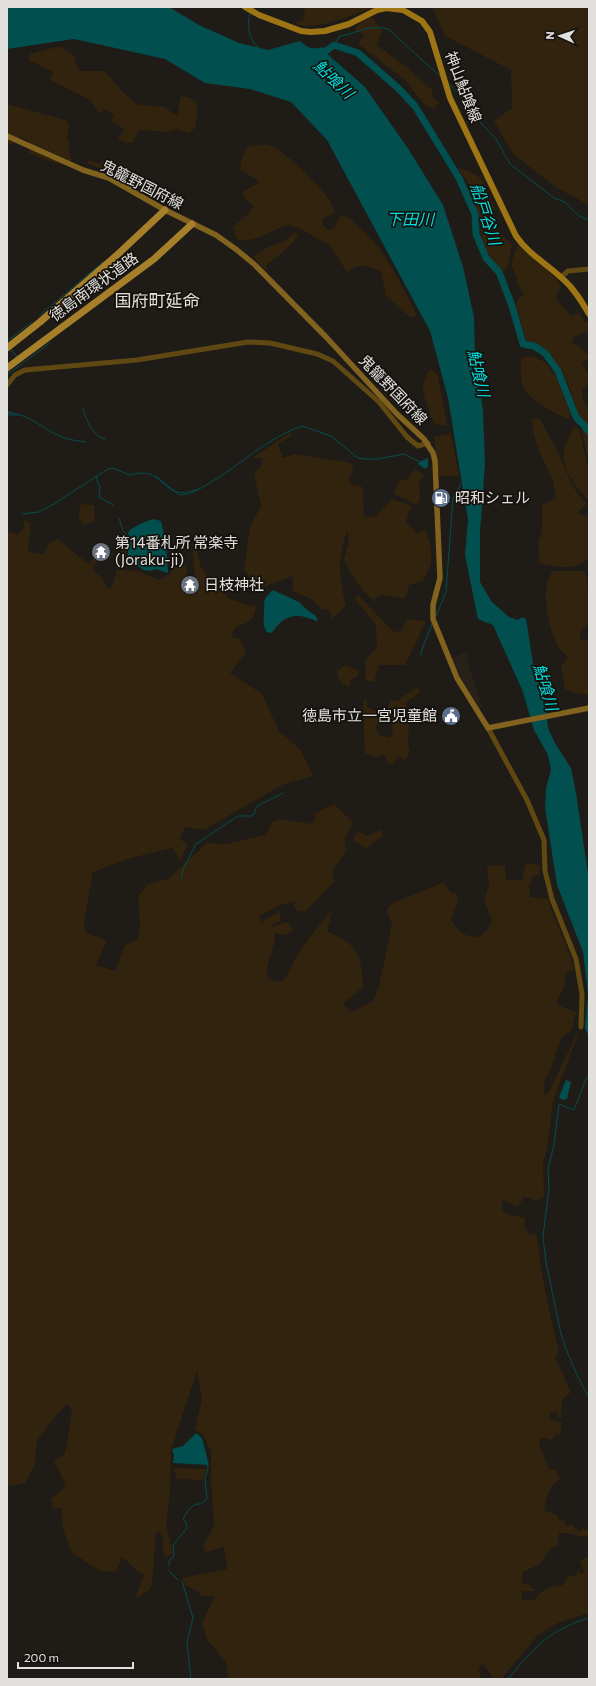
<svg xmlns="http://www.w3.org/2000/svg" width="596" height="1686" font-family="Commissioner,'Noto Sans JP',sans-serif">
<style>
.built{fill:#282117}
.green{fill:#31230d}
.water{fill:#024f4f}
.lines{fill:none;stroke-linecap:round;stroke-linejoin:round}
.stream{stroke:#024f4f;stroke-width:1}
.river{stroke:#024f4f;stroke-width:7}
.tertiary{stroke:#604812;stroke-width:5}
.secondary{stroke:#81621e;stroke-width:5.5}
.primary{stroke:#9d7514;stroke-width:6}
.trunk{stroke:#a57f2a;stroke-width:7}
.labels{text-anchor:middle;stroke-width:3.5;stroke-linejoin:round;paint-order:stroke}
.street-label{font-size:15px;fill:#e2e0dd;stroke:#15120e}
.poi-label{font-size:15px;fill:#e2e0dd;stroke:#15120e;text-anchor:start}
.water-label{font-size:16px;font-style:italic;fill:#00ddde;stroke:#15120e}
.quarter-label{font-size:17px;fill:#e5e0da;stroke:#15120e}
</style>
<rect width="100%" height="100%" fill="#1f1b17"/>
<!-- built -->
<path class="built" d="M466 652 472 676 483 707 479 708 462 680 452 658Z"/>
<!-- green -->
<path class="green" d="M304 7H377C351 14 324 30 297 25L296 22 303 20 305 10Z
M432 7H589V205L557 188 513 154 494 121 512 108 511 70 445 36Z
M372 17 382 31 377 45 408 68 432 90V96L439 102 433 109 425 105 404 79 358 44 364 34 354 30 361 22Z
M60 46 76 57 75 63 81 71H105L121 90 137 105 165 107 175 115H179L178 110 180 97H188L196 102 198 112 195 128 189 133 177 129 168 132 139 130 133 143H127L117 139 125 130 112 121 114 116 107 110 99 113 90 100 50 80 53 72 28 60 30 54Z
M7 104 65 120 69 124 67 139 70 142 69 153 72 160 63 165C51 162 40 158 29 153V141L21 137 12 145 7 143Z
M257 145C260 145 265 144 269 145 285 150 332 195 335 212L323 219V225L328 230 334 228 340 216 349 217 377 245 393 269 417 315 411 318 386 296 381 272C367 265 361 263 347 272L330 246 301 229 289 225 275 230 260 237 242 241 236 238 233 227 250 212 254 206 243 197V192L260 182 240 169 242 157 247 147Z
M105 158 126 169 125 180 87 163 89 160 100 164Z
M457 167C486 176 484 182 495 208L492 218Z
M464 183 482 206 493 226 512 245 507 268 502 272 488 256 481 234 479 216Z
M294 232 299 234C289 248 279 256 266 265L268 272 253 257 268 247 285 241Z
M517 245 557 279 560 287 556 298 571 316 579 312 585 322H589V334L584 332 574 337 572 343 579 346 589 356V358L582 364 589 375V383L582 390V398L589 410V462C581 428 574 379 549 353 543 346 534 343 526 340L516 305 517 301 524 294 516 282 517 277 511 266Z
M531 356 545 362 557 378 571 416 567 419C539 404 514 396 522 358Z
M432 369 438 376 447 425 442 426 433 423C431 411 422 398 423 386 424 381 427 376 428 371Z
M532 419H540L557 450 569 478 577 493 587 504 578 512 580 515H589V558C572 572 559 567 539 563L538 541 542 531V505L556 498 553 481 539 451 533 431Z
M574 426 579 429 589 471V501C577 489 560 468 564 449 566 442 571 433 574 426Z
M291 432V436L278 444 283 458 294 454 347 462 354 465 349 480 350 484 363 487 364 517H374L392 499 412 506 406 521 417 534 425 529 431 547V564L423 581 409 585 405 599 381 595 373 600C360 589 351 575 344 559L349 541 348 530C337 554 339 580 346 605L332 620 329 609 322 610 313 600 293 591V576L258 589 244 570 250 527 261 506 254 474 262 464V458H252Z
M451 433 459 476H439L434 437Z
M415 468 424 476 419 482 420 501 415 505 408 500 393 494 400 479 407 480Z
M81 504 94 505 95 521 83 525 78 516Z
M23 520 31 523 28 552 43 554 50 543 58 539 87 563 90 564 95 556 99 557 92 569 103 579 107 588 112 587 117 570 138 571 159 580 170 574 175 562 186 564 187 573 182 582 183 593 195 591 193 551 196 549 201 567 209 578 230 599 244 604 256 606C254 622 249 622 236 627L231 637 240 639 246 653 230 673 262 694 279 731 301 750 313 776 284 784 204 830 185 827 180 839 187 844 181 861 172 848 131 858 93 872 84 922 86 933 107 940 96 965 116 971 124 946 137 940 140 925 138 896 148 884 168 879 207 843 226 844 266 835 272 822 281 819 312 824 315 820 314 814 334 804 353 822 345 839 346 852 332 871 334 882 305 912 297 911 293 904 297 901 280 905 259 916 262 924 264 920 280 912 281 921 270 926 271 927 287 922 294 930 284 935 274 933C280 945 254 978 276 981 279 982 282 981 285 978 290 973 292 963 296 957 306 941 319 926 330 912L332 913 327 931C357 944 362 954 363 987L343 1004 351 1012 373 1001 379 986 392 924 387 912 388 907 397 901 444 882 451 893H456L458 900 451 920C462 940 484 945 492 920L484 901 489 884 487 866 505 865 506 880H522L525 865 533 863 540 866 539 875 533 876 529 886 530 897 548 899C555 923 568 945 574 969L566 974 564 978 566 983 556 1002 562 1007 576 1012 571 1031 561 1038 550 1071 545 1079 544 1092 546 1095 550 1090 577 1033 578 1034 553 1102 548 1143 543 1165 544 1196 537 1201 524 1197 518 1207 503 1200 501 1208 507 1214 525 1218V1227L528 1233 537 1235C541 1274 549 1314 559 1352L555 1357 571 1392 562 1400 561 1418H559L556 1410 550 1414 549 1419 562 1423 560 1435 554 1436 553 1440 541 1437 539 1443 549 1470 555 1469 560 1478C558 1482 556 1482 553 1485 549 1491 544 1503 545 1510L558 1516 559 1521 564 1520 566 1526 573 1524 575 1528 579 1531 583 1528 589 1531V1536C579 1538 570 1532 559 1533L557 1547 551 1548 539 1565 523 1572 522 1583 529 1584 535 1591H523L521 1596 523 1600H534C544 1588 547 1587 563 1585L569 1575 576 1576 578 1570 581 1574 584 1572 580 1560 589 1556V1613L560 1622 538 1635 501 1679 493 1678 483 1664 478 1668 481 1679H229L226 1662 207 1640 202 1623 214 1597 202 1596 194 1589 186 1586 182 1578 227 1569 224 1547 206 1552 203 1547 214 1525 211 1482V1453L204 1436 195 1429 202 1399 197 1371 171 1450 170 1495 166 1526 173 1554 165 1557 162 1545 164 1538 159 1532 156 1533 152 1585 148 1591 135 1599 144 1574 139 1573 122 1557 116 1572 100 1571 71 1552 63 1529 61 1508H53L51 1499 66 1486 54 1461 65 1454 72 1411 68 1404 58 1413 37 1441 34 1467 25 1483 7 1487V534L9 532 18 535 24 528Z
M126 535V564L117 562 124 536Z
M553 571H584L587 578 589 621 580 633 581 640 589 641V695L573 693 565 689 561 665 568 658C565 654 560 650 558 646 548 629 539 587 553 571Z
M358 595 394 632 401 631 407 619 426 621 405 665H379L374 682 365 681 366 659 377 647C376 639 377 632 376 625L355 599Z
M346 665 359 671 357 677 351 680 349 687C341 683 338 681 337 671Z
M417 687 421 692 407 702 406 706 409 725 408 744 410 750 406 761 399 756 391 765 386 761 385 755H381L376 758 365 753 363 703 366 699 367 701V706L374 711 380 709 382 715 376 727 378 734 388 738 392 736 393 728 387 710 390 700 397 701Z
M380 830 384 835 366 849 353 840 356 834 359 832 368 836Z
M173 1468 207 1469 203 1480 177 1479Z"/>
<!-- water -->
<path class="water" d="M7 7H169L199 25 239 43 268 50 300 41C308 48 312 50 323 47L325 52 365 87 409 150 443 205 463 267 474 317 475 355 483 411 485 464 480 533V582L492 602 509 617 518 620 522 617 526 619 534 669 546 709 548 728 555 743 571 768 576 793 589 880V1037L585 1028 588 994 583 952 557 885 545 808 546 788 551 770 548 755 534 730 523 692 493 625 478 619 465 555 468 520 448 398 430 331 327 140 291 102 250 89 205 83 165 59 74 39 7 49Z
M428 458V466L425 469 418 464 421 461Z
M153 519 161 521 166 544 168 573 156 569 151 571 143 570C139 565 133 565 128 560V533L131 529 140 524Z
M273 590 299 602 307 610 315 615 318 620 316 621C304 615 290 613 280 623 276 626 275 630 271 633L267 632C262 625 264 621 264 613 265 601 261 601 273 590Z
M566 1080 571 1082 567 1099 563 1100 559 1097Z
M196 1433 202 1438 209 1465 173 1463 174 1456 172 1449 183 1446Z"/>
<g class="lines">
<!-- stream -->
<path class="stream" d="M250 13C247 25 248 40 259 48
M334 45 340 36C360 33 366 24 388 29L441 77
M449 84 475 111 480 122 496 139 510 164 554 198 565 202 579 216 589 220
M40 315 103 262
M7 341 32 322
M11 349 17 357
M7 375 50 343
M83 408C87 421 91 435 105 439
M7 411 12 413
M7 413C27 412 44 430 62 437 70 440 78 441 86 442
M7 415H18
M156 476C175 491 174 497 199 489
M96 477 100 488 99 497 113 505
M22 514 39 512 54 504 108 469 113 468 130 475C158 467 158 485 181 495 191 494 198 490 206 485 239 467 266 438 302 426L331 436 358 458 366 459H378L404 454 420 462
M119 518 123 531 127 535
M436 616 446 592 453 498 461 484
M421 655V652L432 624
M181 878 184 867 196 844 238 816H251L254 814 257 806 283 793
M589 1076 586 1079 574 1110 559 1104 554 1145 548 1169 549 1188 543 1237 546 1262 561 1334 566 1349 577 1375 589 1398
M169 1566V1561L174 1556 173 1545 187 1528 186 1522 183 1519C188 1511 191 1503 201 1504L207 1499 205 1479 208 1468 207 1464
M169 1571 178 1580
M182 1581 193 1618 187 1642 191 1679
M508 1679C534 1648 548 1630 589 1618"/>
<!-- river -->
<path class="river" d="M318 57 334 45 358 53 398 88 415 106 459 178 475 214 476 234 486 258 499 272 512 306 523 344 534 346 545 353 558 371 576 417 589 431"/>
<!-- tertiary -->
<path class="tertiary" d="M561 277 568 271 589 269
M7 385 15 375 25 370 137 360 248 342 270 343 317 354 333 361 379 402 407 437 418 446 428 443
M488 728 527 800 544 840 545 871 552 899 576 959 582 994 581 1027"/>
<!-- secondary -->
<path class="secondary" d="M7 136 83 170 109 178 165 210 216 235 237 250 255 265 327 338 397 414 424 439 433 453 435 461 440 578 433 605V619L457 678 488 728 589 708"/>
<!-- primary -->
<path class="primary" d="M245 7 259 15 301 31 311 32 325 31 349 24 377 10 386 8 403 10 422 21 430 32 450 98 516 236C529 255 549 265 565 281 575 290 582 302 589 314"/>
<!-- trunk -->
<path class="trunk" d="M7 348 40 322 117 255 165 210
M7 368 154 259 192 224"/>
</g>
<!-- icons -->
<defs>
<g id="fuel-disc" transform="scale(1)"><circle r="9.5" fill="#5c6f8a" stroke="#15120e"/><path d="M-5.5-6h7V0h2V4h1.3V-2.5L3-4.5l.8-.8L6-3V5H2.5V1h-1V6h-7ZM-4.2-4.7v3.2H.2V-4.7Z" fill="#fff"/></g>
<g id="temple-disc" transform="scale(1)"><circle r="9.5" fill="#6b7280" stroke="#15120e"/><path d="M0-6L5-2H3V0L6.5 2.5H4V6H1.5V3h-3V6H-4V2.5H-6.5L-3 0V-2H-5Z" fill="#fff"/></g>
<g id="civic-disc" transform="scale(1)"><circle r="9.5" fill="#5c6f8a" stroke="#15120e"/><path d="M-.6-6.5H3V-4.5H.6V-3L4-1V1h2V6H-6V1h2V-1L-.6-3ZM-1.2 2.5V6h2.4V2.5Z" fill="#fff"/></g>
</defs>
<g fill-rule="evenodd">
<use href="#fuel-disc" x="441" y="498"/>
<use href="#temple-disc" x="101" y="552"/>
<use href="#temple-disc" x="190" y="585"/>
<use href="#civic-disc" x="451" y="716"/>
</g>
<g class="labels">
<!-- street labels -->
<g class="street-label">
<text transform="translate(463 87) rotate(69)" y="5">神山鮎喰線</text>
<text transform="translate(142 185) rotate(27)" y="5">鬼籠野国府線</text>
<text transform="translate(94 287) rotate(-36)" y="5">徳島南環状道路</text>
<text transform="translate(393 390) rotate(46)" y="5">鬼籠野国府線</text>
</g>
<!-- poi labels -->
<g class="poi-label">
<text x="455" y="503">昭和シェル</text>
<text x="115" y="548">第14番札所 常楽寺<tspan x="115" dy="17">(Joraku-ji)</tspan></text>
<text x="204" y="590">日枝神社</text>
<text x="437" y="721" text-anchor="end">徳島市立一宮児童館</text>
</g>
<!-- water labels -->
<g class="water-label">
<text transform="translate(334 79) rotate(44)" y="6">鮎喰川</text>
<text transform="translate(486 214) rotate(72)" y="6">船戸谷川</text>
<text x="410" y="225">下田川</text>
<text transform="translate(479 373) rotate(77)" y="6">鮎喰川</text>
<text transform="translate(546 687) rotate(73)" y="6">鮎喰川</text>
</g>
<!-- quarter labels -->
<g class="quarter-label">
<text x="157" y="307">国府町延命</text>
</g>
</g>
<!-- border -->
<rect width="596" height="1686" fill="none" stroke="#e2e0dd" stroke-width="16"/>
<!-- north arrow -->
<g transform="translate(560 36) rotate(273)" stroke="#15120e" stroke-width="3" paint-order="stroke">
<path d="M0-3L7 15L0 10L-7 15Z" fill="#e2e0dd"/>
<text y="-6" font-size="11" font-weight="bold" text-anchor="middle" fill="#e2e0dd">N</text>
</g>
<!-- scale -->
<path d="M18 1662v6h115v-6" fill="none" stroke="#e2e0dd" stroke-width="2"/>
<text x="24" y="1662" font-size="12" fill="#e2e0dd" stroke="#15120e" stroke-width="3" paint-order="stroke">200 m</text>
</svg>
